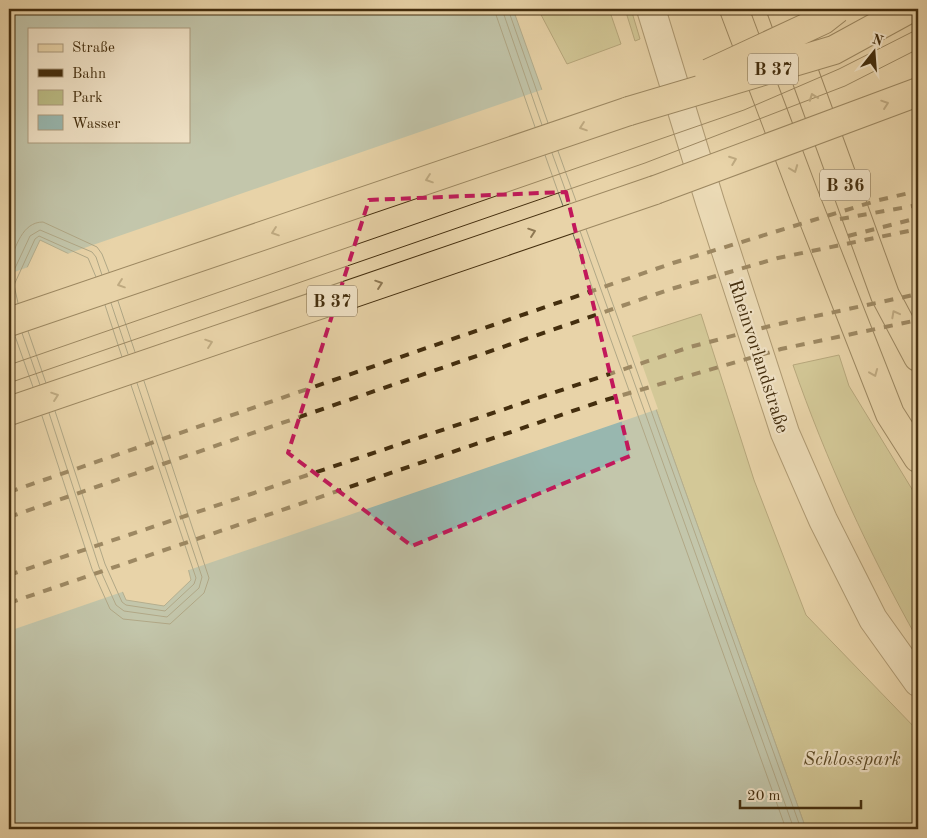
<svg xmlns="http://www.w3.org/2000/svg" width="927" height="838" font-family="'Old Standard TT',serif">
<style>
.green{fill:#babb84;stroke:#7f7449}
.water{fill:#98b7af;stroke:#76806f;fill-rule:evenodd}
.pier{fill:#e8d3a8}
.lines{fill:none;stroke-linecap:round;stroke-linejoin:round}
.shore{stroke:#6e725e;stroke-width:1}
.street-casing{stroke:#6d5734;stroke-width:30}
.primary-casing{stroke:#442e0e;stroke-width:30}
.highway-casing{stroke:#442e0e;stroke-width:30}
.street{stroke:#f0e2c6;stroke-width:28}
.primary{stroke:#e8d3a8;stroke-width:28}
.highway{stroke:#e8d3a8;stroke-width:28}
.tram{stroke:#442e0e;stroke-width:1}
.rail{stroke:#442e0e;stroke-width:4;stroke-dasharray:9 9;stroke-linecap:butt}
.highway-bridge-casing{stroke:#442e0e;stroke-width:30;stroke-linecap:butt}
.highway-bridge{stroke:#e8d3a8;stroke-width:28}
.oneway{stroke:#8e7853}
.marked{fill:none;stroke:#c2185b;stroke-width:4;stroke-dasharray:10 6;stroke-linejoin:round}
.labels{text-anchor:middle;stroke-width:4.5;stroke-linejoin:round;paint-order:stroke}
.shield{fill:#f0e2c6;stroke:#786445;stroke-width:1}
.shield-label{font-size:18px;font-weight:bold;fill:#442e0e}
.street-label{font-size:19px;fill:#442e0e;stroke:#f0e2c6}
.park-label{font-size:19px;font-style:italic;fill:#5c4a26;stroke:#f0e2c6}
</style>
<rect width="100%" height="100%" fill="#e8d3a8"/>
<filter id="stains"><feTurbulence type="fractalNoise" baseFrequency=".004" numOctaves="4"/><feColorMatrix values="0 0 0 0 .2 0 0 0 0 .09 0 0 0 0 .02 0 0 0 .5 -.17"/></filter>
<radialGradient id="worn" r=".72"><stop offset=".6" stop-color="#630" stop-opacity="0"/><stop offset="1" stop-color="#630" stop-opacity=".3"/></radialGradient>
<!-- green -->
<path class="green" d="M538 9H609L621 44 567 64Z
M625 9H631L640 39 635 41Z
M701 314 754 480 806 615 918 731V829H806L630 337Z
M839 355 849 386 918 499V640C869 553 826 460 793 365Z"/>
<!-- water -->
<path class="water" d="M9 9H513L806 829H9ZM29 29H189V141H29ZM40 240 86 262 188 568 191 580 164 606 126 600 110 563 18 287Z"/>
<!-- pier -->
<path class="pier" d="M544 89 658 409 186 571 84 264 64 255Z
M31 266 21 287 112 562 125 591 9 631V274Z"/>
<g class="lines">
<!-- shore -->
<path class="shore" d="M494 9 535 127
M502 9 542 125
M508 9 548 123
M558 151 576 201
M552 153 570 203
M545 155 563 206
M586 229 801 829
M580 231 794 829
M573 234 786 829
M9 263C16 247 22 222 43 222L97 247 102 254 109 272
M9 281 30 236 40 230 92 252 96 257 102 275
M118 301 135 352
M18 303 14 285 35 239 39 236 88 258 96 277
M111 303 128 354
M105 305 122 357
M28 331 46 383
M22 333 40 385
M15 336 33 387
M55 411 105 564 122 602 126 605 165 611 194 584 196 578 131 385
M49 413 99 567 116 605 124 611 167 617 199 588 202 577 137 383
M42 416 92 569 110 609 123 619 170 624 204 593 209 578 144 381"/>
<!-- street casing -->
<g class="street-casing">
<path id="street" d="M651 9 710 202 785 433 823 520 873 619 918 682"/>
</g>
<!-- primary casing -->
<g class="primary-casing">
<path id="primary" d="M734 9 804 195 890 414 918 458"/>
</g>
<!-- highway casing -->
<g class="highway-casing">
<path id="highway" d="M781 9 885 295 918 357
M9 322 629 111
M9 411 655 190"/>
</g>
<!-- street -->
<use href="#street" class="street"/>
<!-- primary -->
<use href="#primary" class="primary"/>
<!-- highway -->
<use href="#highway" class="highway"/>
<!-- tram -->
<path class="tram" d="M9 365 744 110 839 69 918 29
M9 383 645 163 845 86 918 49"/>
<!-- rail -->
<path class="rail" d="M840 219 918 205
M848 236 918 218
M9 492 673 263 879 200 918 191
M9 517 671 289 778 258 918 229
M9 575 690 347 774 325 918 294
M9 603 602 401 781 349 918 320"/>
<!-- highway-bridge casing -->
<g class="highway-bridge-casing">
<path id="highway-bridge" d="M709 73 823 20 837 9
M629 111 834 50 909 9
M655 190 918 92"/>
</g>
<!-- highway-bridge -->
<use href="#highway-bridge" class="highway-bridge"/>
</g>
<!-- one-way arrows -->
<defs><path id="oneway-chevron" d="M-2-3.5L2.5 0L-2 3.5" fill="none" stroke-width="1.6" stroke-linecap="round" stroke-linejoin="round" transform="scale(1.25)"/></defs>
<g class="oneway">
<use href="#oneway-chevron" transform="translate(813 97) rotate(-110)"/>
<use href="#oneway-chevron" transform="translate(885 104) rotate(-19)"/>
<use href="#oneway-chevron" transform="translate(583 127) rotate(161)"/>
<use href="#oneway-chevron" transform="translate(733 160) rotate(-21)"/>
<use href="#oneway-chevron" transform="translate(794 169) rotate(69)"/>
<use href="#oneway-chevron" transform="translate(429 179) rotate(161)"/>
<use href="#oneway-chevron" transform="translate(275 232) rotate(161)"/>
<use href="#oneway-chevron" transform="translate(532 232) rotate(-19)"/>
<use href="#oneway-chevron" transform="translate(121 284) rotate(161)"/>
<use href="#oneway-chevron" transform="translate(379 284) rotate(-19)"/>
<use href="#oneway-chevron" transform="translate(895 314) rotate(-118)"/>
<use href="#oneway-chevron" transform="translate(209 343) rotate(-19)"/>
<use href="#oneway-chevron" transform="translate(874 373) rotate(68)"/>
<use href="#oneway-chevron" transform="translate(55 396) rotate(-19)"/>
</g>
<!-- marked area -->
<path d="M0 0H927V838H0ZM566 192 630 456 412 546 288 453 369 200Z" fill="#e8d3a8" fill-opacity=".55" fill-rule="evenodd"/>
<path class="marked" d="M566 192 630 456 412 546 288 453 369 200Z"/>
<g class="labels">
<!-- shield labels -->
<g class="shield">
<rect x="748" y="53.5" width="50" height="31" rx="4"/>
<rect x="820" y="169.5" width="50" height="31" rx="4"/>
<rect x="307" y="285.5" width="50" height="31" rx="4"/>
</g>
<g class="shield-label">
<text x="773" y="75">B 37</text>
<text x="845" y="191">B 36</text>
<text x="332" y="307">B 37</text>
</g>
<!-- street labels -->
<g class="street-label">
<text transform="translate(760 356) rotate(72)" y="7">Rheinvorlandstraße</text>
</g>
<!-- park labels -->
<g class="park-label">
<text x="852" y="765">Schlosspark</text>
</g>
</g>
<!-- margin -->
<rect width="927" height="838" fill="none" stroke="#e8d3a8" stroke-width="30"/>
<rect x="10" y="10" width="907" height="818" fill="none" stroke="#442e0e" stroke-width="2.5"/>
<rect x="15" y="15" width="897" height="808" fill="none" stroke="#442e0e"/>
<!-- legend -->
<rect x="28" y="28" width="162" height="115" fill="#f0e2c6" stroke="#ab9a7c"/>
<rect x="38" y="44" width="25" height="8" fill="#e8d3a8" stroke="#ab9a7c"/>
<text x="72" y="52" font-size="15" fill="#442e0e">Straße</text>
<rect x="38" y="69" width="25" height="8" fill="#442e0e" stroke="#ab9a7c"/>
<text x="72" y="78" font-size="15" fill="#442e0e">Bahn</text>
<rect x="38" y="90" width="25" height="15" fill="#babb84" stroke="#ab9a7c"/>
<text x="72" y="102" font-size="15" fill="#442e0e">Park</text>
<rect x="38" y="115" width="25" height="15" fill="#98b7af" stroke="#ab9a7c"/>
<text x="72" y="128" font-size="15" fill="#442e0e">Wasser</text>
<!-- north arrow -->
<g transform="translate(874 52) rotate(17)" stroke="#f0e2c6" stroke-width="4" paint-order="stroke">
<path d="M0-4L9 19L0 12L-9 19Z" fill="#442e0e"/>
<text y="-8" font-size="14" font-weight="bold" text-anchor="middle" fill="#442e0e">N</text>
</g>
<!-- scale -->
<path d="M740 800v8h121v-8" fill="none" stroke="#442e0e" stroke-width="2.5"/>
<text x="747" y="800" font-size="15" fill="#442e0e" stroke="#f0e2c6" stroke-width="4" paint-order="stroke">20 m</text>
<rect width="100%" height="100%" filter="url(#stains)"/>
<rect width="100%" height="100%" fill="url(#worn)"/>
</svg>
